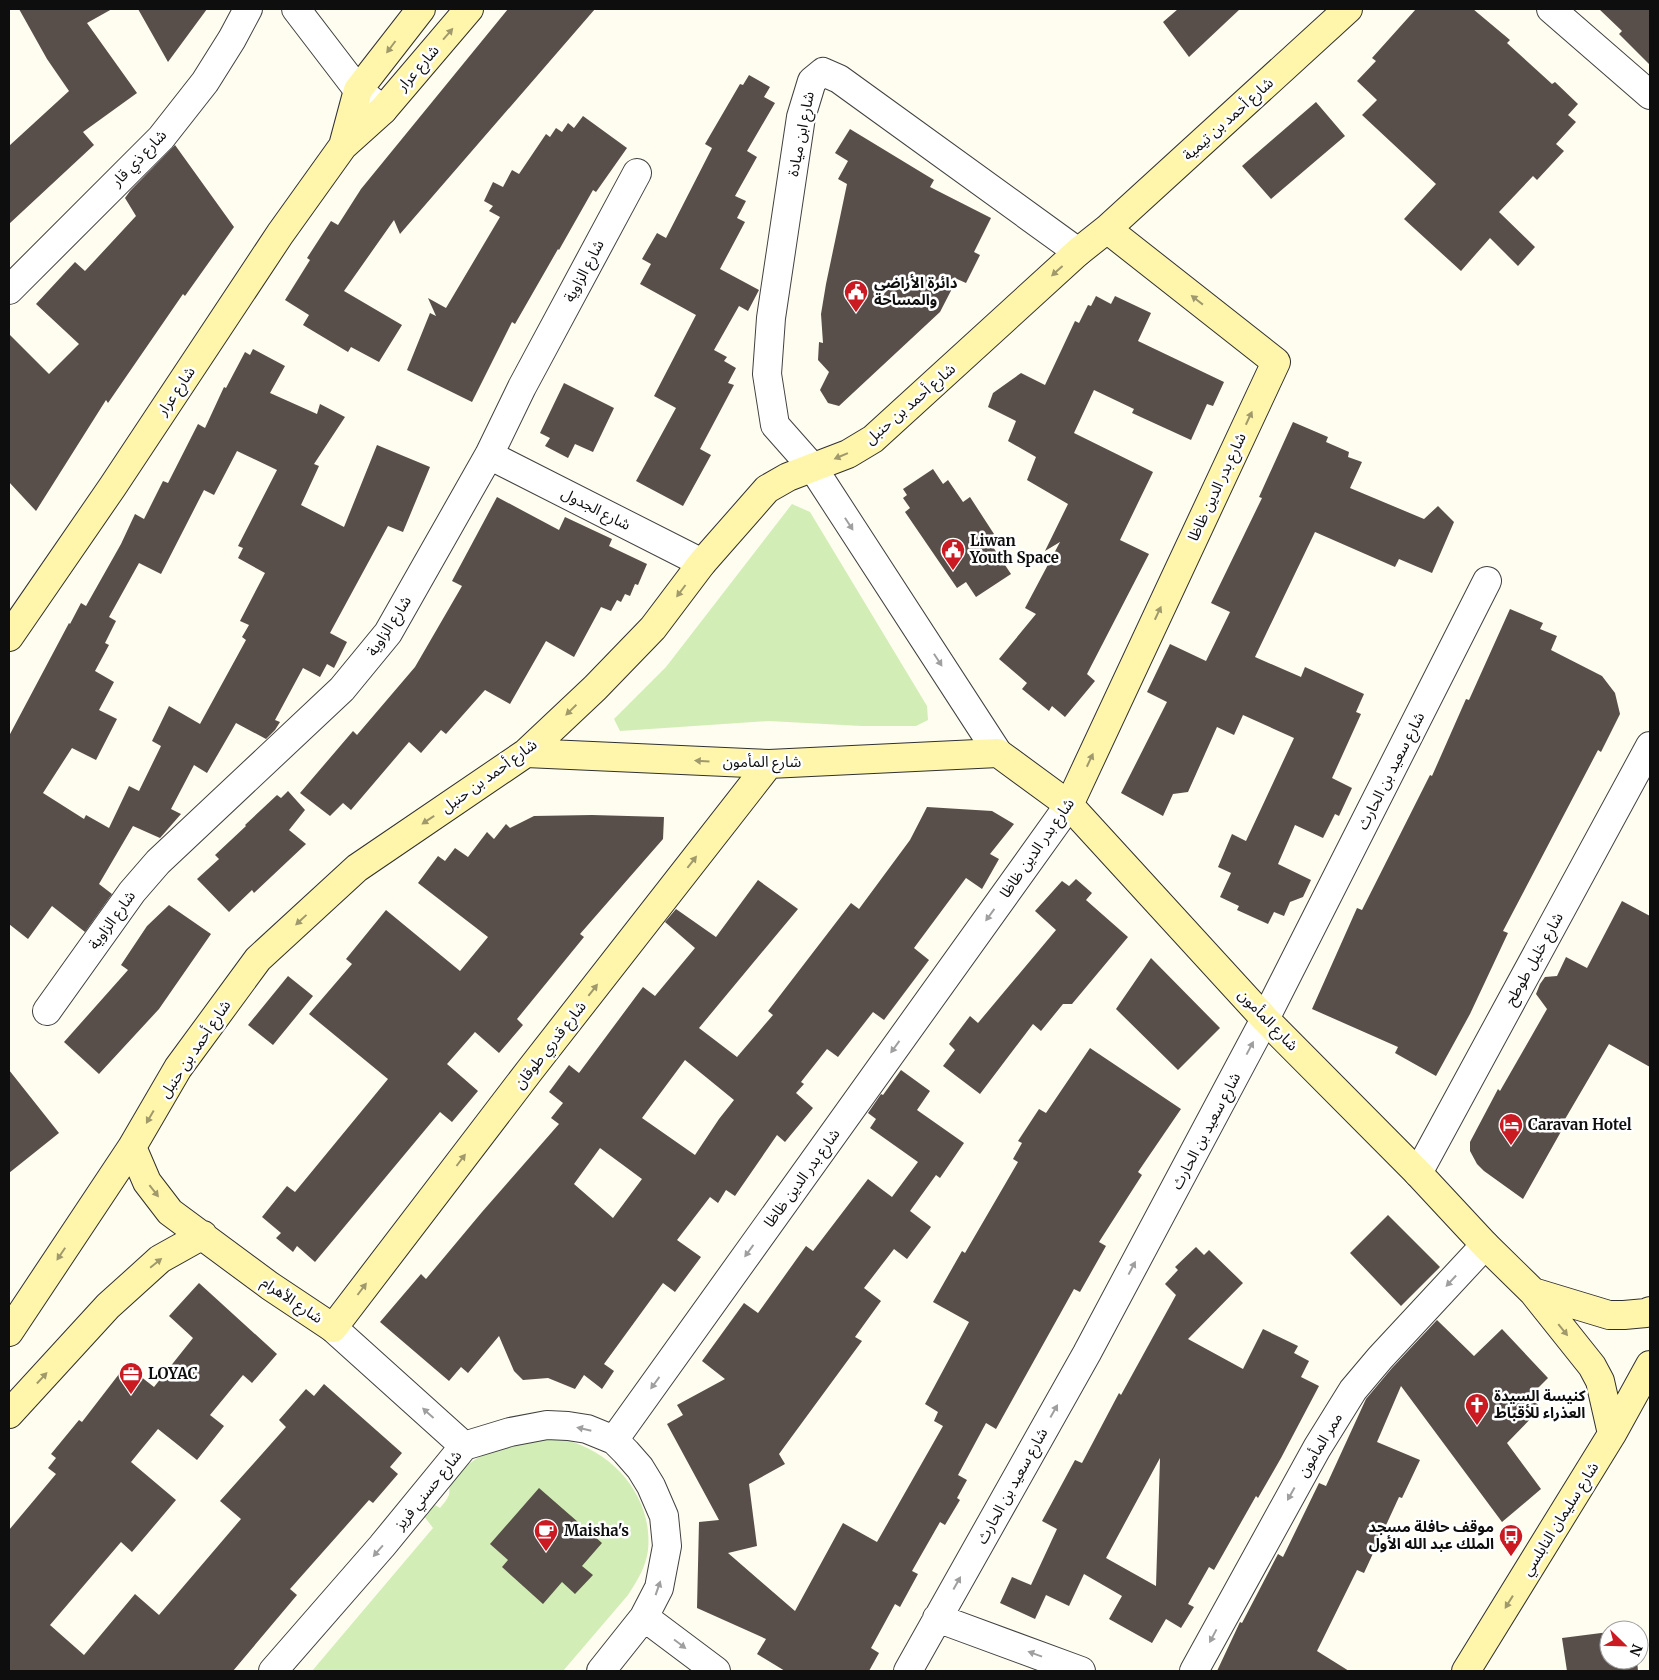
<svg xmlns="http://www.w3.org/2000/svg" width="1659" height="1680" font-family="Merriweather,'Noto Sans Arabic',serif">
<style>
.green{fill:#d2edb6}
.building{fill:#584f4a;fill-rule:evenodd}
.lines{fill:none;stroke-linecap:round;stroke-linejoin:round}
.street-casing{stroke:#414141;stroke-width:30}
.secondary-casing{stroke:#303030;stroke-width:30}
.street{stroke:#fff;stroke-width:28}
.secondary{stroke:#fff6ab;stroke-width:28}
.oneway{fill:#9f996c}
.oneway2{fill:#9f9f9f}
.labels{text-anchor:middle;stroke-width:5;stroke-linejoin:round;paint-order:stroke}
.street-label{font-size:15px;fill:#0e0e0e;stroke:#fff}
.poi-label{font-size:15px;font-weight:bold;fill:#0e0e0e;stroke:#fff;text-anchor:start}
</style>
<rect width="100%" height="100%" fill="#fffcf0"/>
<!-- green -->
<path class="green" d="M792 504 810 512 927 706 928 720 916 726H862L769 721 620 731 614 719 666 667Z
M539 1437C548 1438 558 1437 566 1440 615 1453 653 1498 648 1550 646 1567 637 1581 628 1595L563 1671H312L433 1528 424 1516 435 1505 440 1508C443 1504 447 1500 449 1495 450 1490 448 1485 452 1481 475 1451 505 1446 539 1437Z"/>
<!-- building -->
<path class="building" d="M19 9H112L87 23 137 93 83 132 94 145 9 224V146L69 91 47 59Z
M138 9H207L168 62Z
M508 9H595L400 234 394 220 344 291 402 325 379 362 351 347 348 352 303 325 309 315 285 300 310 260 307 258 331 221 338 225 361 189Z
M1178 9H1240L1189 57 1163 22Z
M1416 9H1473L1510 40 1507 43 1552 84 1555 82 1578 104 1568 115 1576 122 1556 144 1564 151 1537 180 1533 176 1499 212 1535 247 1518 266 1490 238 1461 271 1404 219 1436 184 1362 115 1377 100 1357 81 1376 61 1372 58Z
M1599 9H1650V65L1619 34 1622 31Z
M749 75 770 87 764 97 775 103 747 151 757 157 735 196 746 201 737 218 745 222 720 269 759 290 748 311 739 306 714 350 727 357 724 361 736 368 728 383 734 385 700 449 711 455 683 506 636 481 676 408 654 396 696 315 640 284 651 264 642 259 657 233 666 238 712 148 705 144 740 84 743 85Z
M1316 102 1345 136 1271 199 1242 166Z
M583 116 627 148 596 192 593 190 559 250 558 249 515 324 512 322 472 402 407 370 430 313 436 316 428 298 446 308 500 217 489 211 493 206 484 201 493 182 503 187 512 170 519 174 546 134 550 137 556 128 562 132 568 123 574 128Z
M850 129 934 180 930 187 991 218 974 252 980 255 966 283 957 279 940 312 839 406 828 403 820 390 829 372 818 360 819 342 823 343 821 314 826 284 847 184 838 179 848 161 835 153Z
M175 145 234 227 185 296 183 294 108 403 106 400 36 511 9 482V334L49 374 79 344 36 304 75 262 85 271 136 216 125 198 130 191Z
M1096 296 1111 304 1115 296 1151 313 1138 341 1224 382 1213 406 1207 404 1191 440 1132 413 1134 409 1094 390 1074 433 1153 472 1120 540 1149 554 1087 674 1095 681 1065 717 1052 706 1049 711 1022 689 1027 683 999 659 1036 614 1025 608 1060 542 1045 551 1068 504 1027 480 1036 457 1008 441 1016 421 988 407 993 393 1021 373 1045 385 1075 321 1079 323 1088 305 1091 306Z
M253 349 285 366 270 393 317 414 320 404 345 417 314 464 319 466 301 505 344 527 377 445 430 467 403 532 388 526 330 633 347 642 334 668 327 664 320 677 303 668 275 720 280 722 275 730 266 739 236 723 207 773 194 765 171 809 181 814 160 838 133 826 99 884 112 894 85 932 52 906 28 939 9 924V736L69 623 70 624 81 603 86 606 121 544 135 514 144 519 163 481 168 483 198 424 205 428 224 387 226 388 245 352 250 355ZM237 451 277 470 238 546 243 548 238 558 265 573 240 621 249 625 242 637 246 640 200 724 169 706 152 741 161 746 139 791 129 786 109 828 86 815 84 819 43 793 72 748 96 760 117 719 99 710 114 682 95 671 109 645 105 643 116 621 109 617 139 563 161 574 204 490 214 495Z
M564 383 614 408 593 452 575 444 568 458 545 446 550 438 540 433Z
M1293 422 1328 437 1326 442 1349 452 1348 457 1362 462 1350 488 1424 519 1438 506 1454 522 1432 573 1399 559 1395 567 1315 532 1255 657 1301 677 1305 667 1364 694 1356 712 1361 714 1332 778 1352 788 1339 816 1335 814 1323 838 1295 825 1278 864 1311 880 1303 897 1290 902 1284 916 1274 912 1268 924 1237 910 1239 906 1220 897 1231 873 1218 867 1232 834 1246 841 1294 738 1243 715 1234 735 1217 727 1188 792 1173 794 1163 816 1121 793 1167 702 1147 692 1170 644 1206 661 1230 612 1211 603 1262 498 1259 497Z
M933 469 943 484 948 480 963 502 970 497 994 534 987 538 1011 574 976 597 966 582 957 588 905 512 910 508 903 498 907 495 903 489Z
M497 497 559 530 565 517 612 539 609 546 647 564 638 585 635 584 630 596 625 594 621 602 617 600 611 611 601 607 574 657 546 641 510 704 485 690 446 734 441 730 421 753 409 742 351 810 343 803 330 816 300 793 353 731 357 735 415 667 462 586 452 581Z
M1510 609 1543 623 1540 629 1557 636 1551 650 1602 676 1615 693 1620 714 1601 752 1598 750 1503 931 1508 933 1470 1014 1436 1076 1395 1053 1398 1047 1312 1009 1357 908 1362 910 1430 775 1432 776 1466 699 1469 700Z
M288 791 305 810 289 830 306 844 254 893 252 890 229 912 197 879 219 859 215 855 246 826 245 825 277 795 281 798Z
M927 807 992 811 1014 824 990 854 999 859 982 889 966 878 914 948 929 960 884 1020 873 1012 838 1057 827 1049 801 1082 804 1084 796 1093 813 1108 785 1142 777 1135 735 1196 726 1190 718 1203 710 1197 677 1240 701 1257 675 1292 663 1283 604 1364 614 1371 602 1389 584 1375 575 1389 548 1378 523 1380 514 1371 499 1336 468 1373 461 1367 449 1381 380 1322 421 1274 426 1279 482 1212 559 1124 551 1118 563 1103 549 1092 569 1065 579 1073 643 987 655 996 695 948 665 922 676 909 716 937 758 880 798 909 699 1028 737 1057 773 1015 768 1011 851 903 859 909 910 840ZM685 1060 734 1100 719 1119 695 1155 642 1118ZM600 1148 642 1179 613 1218 574 1184Z
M592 815 664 817 663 839 580 934 584 937 517 1019 523 1025 499 1053 475 1032 447 1064 478 1091 452 1122 440 1112 315 1262 297 1246 293 1252 276 1238 281 1233 262 1217 287 1186 295 1192 388 1079 309 1014 352 964 346 959 386 910 460 971 488 937 418 883 438 856 445 861 455 848 468 857 487 832 494 839 506 824 510 828 534 816Z
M1076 879 1092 893 1086 900 1128 937 1072 1004H1063L1041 1031 1033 1024 980 1094 943 1066 955 1050 949 1044 970 1016 978 1023 1056 930 1035 911 1062 881 1069 886Z
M1622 901 1650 916V1067L1609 1044 1561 1126 1563 1128 1523 1199 1484 1171 1477 1164 1470 1151V1142L1498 1089 1500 1091 1547 1009 1536 994 1540 984 1545 977 1557 976 1566 957 1587 968Z
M169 905 211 934 159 1009 99 1074 64 1042 128 970 121 965 147 926Z
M1151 958 1220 1028 1178 1070 1116 1009Z
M288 976 313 996 273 1045 248 1025Z
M1090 1048 1181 1109 1138 1172 1142 1175 1099 1242 1106 1246 1080 1292 1074 1289 996 1429 986 1423 958 1475 967 1480 957 1498 960 1500 945 1525 940 1522 912 1571 918 1574 900 1607 895 1604 871 1648 879 1653 869 1671H785L757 1654 766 1639 697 1608 699 1522 719 1520 667 1424 683 1415 677 1405 725 1379 702 1361 744 1303 758 1313 806 1246 813 1251 868 1179 892 1197 918 1162 870 1128 876 1119 868 1113 881 1094 883 1095 901 1070 930 1091 917 1110 964 1143 940 1178 936 1175 910 1211 931 1227 907 1259 894 1249 864 1288 881 1301 855 1337 862 1341 779 1454 785 1464 749 1484 757 1546 728 1553 795 1611 843 1523 877 1542 943 1426 934 1421 938 1412 925 1404 969 1322 933 1302 962 1251 965 1253 1018 1162 1013 1159 1022 1143 1018 1141 1039 1109 1046 1113Z
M9 1070 59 1133 9 1173Z
M1388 1215 1440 1267 1401 1306 1350 1253Z
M1196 1247 1204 1255 1209 1250 1243 1283 1188 1339 1243 1369 1263 1329 1298 1346 1294 1353 1309 1361 1301 1377 1319 1386 1281 1458 1258 1498 1256 1496 1214 1570 1209 1567 1188 1604 1194 1607 1181 1628 1166 1619 1152 1643 1109 1619 1122 1596 1084 1574 1069 1606 1046 1595 1035 1619 1000 1603 1012 1577 1031 1585 1057 1529 1042 1521 1075 1460 1082 1463 1119 1393 1121 1395 1176 1295 1165 1284 1178 1270 1175 1267ZM1160 1458 1156 1586 1106 1558Z
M199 1283 277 1354 252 1383 243 1375 210 1415 224 1426 197 1460 158 1429 131 1462 176 1500 132 1552 121 1542 50 1625 84 1655 135 1594 159 1615 241 1519 220 1501 286 1427 279 1420 306 1389 314 1396 324 1384 402 1453 390 1467 398 1474 373 1503 369 1500 290 1589 297 1595 233 1671H9V1530L56 1474 48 1468 56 1458 51 1454 79 1420 82 1422 126 1365 154 1387 193 1338 169 1316Z
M1437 1320 1474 1356 1502 1329 1548 1378 1530 1396 1541 1408 1507 1443 1541 1489 1502 1522 1401 1386 1377 1442 1420 1460 1402 1498 1399 1497 1364 1573 1357 1570 1317 1651 1349 1671H1217L1240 1622 1242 1623 1278 1554 1283 1557 1319 1483 1326 1486 1366 1399 1392 1368Z
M539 1488 602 1543 582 1566 593 1575 575 1594 562 1582 543 1604 502 1567 508 1560 490 1544Z
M1609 1632V1660H1637L1638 1671H1567L1562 1638Z"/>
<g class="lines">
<!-- street casing -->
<g class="street-casing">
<path id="street" d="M296 9 358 90 383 110
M1551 9 1650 95
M9 290 161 138 205 82 232 39 248 9
M489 455 702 563
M998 753 813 468 775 425 767 374 771 318 801 117 812 81 823 72 839 79 1078 252
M47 1011 132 892 158 862 342 689 388 633 489 455 522 387 637 173
M1418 1173 1650 746
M333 1328 464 1446
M614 1440 1069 805
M644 1617 716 1671
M937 1618 1081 1671
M273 1671 382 1546 464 1446 510 1432 547 1425 568 1426 587 1429 614 1440 626 1452 640 1468 651 1486 664 1516 667 1546 659 1588 644 1617 601 1671
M908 1671 1087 1353 1265 1019 1487 581
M1194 1671 1317 1448 1353 1390 1380 1358 1485 1245"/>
</g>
<!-- secondary casing -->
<g class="secondary-casing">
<path id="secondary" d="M343 146 358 90 421 9
M9 637 113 486 280 234 343 146 383 110 469 9
M526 753 769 764 998 753 1069 805 1265 1019 1418 1173 1485 1245 1533 1292 1592 1366 1600 1381 1612 1434
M1069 805 1276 362 1107 229
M132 1147 147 1182 170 1212 270 1286 333 1328 530 1070 769 764
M1533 1292 1609 1315H1624L1646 1313 1650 1311
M9 1332 132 1147 178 1068 258 959 357 868 526 753 595 688 653 628 702 563 767 489 788 477 848 454 873 439 1078 252 1107 229 1348 9
M9 1414 108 1306 160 1259 203 1235
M1466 1671 1612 1434 1650 1365"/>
</g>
<!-- street -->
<use href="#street" class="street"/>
<!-- secondary -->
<use href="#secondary" class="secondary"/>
</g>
<!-- one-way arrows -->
<defs><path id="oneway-solid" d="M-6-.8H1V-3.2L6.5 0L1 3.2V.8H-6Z" transform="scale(1.25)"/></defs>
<g class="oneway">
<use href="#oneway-solid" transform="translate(448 34) rotate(-49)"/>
<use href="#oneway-solid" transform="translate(391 47) rotate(127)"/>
<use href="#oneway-solid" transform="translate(1057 271) rotate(138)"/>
<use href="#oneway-solid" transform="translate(1197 300) rotate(-142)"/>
<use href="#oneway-solid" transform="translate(1249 418) rotate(-65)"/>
<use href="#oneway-solid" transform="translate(841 456) rotate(157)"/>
<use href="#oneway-solid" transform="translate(681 591) rotate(127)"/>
<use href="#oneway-solid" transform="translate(1158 613) rotate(-65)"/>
<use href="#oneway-solid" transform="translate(571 710) rotate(136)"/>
<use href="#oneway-solid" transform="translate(1090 760) rotate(-65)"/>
<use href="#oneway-solid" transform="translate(702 761) rotate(-177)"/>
<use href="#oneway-solid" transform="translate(428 820) rotate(146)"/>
<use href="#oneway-solid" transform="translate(692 862) rotate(-52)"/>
<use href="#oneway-solid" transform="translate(301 920) rotate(137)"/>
<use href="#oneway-solid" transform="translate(593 990) rotate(-52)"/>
<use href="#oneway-solid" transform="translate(150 1117) rotate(120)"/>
<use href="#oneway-solid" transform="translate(461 1160) rotate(-53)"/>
<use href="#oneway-solid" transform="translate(154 1191) rotate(52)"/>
<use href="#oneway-solid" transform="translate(61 1254) rotate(124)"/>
<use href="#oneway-solid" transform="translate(156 1263) rotate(-39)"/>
<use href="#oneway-solid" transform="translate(362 1289) rotate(-53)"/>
<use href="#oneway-solid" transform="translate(1563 1330) rotate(51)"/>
<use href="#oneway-solid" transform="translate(42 1378) rotate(-47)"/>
<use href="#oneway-solid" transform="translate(1509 1602) rotate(122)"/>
</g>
<g class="oneway2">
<use href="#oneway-solid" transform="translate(849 524) rotate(57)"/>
<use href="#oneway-solid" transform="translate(938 660) rotate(57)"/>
<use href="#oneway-solid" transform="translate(990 915) rotate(126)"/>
<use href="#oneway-solid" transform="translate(895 1047) rotate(126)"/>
<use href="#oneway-solid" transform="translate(1250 1048) rotate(-62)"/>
<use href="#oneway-solid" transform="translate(749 1251) rotate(126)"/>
<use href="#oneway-solid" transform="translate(1132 1268) rotate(-62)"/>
<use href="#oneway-solid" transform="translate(1451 1281) rotate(133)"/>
<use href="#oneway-solid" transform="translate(655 1383) rotate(126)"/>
<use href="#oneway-solid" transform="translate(1054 1411) rotate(-61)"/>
<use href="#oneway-solid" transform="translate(428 1413) rotate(-138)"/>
<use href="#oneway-solid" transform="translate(584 1429) rotate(-167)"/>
<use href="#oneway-solid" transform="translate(1291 1494) rotate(119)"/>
<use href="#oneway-solid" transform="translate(378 1551) rotate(131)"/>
<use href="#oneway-solid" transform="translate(957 1583) rotate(-61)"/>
<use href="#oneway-solid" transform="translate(658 1588) rotate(-71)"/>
<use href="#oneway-solid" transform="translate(1213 1636) rotate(118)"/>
<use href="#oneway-solid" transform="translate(680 1644) rotate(37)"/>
<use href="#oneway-solid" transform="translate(1035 1654) rotate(-160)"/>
</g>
<!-- icons -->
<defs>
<g id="civic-pin" transform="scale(1.25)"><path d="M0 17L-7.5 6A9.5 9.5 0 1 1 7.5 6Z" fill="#ca1a22" stroke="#fff"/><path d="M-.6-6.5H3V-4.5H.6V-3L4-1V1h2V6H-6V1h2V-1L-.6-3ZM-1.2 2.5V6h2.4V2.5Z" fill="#fff"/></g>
<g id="hotel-pin" transform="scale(1.25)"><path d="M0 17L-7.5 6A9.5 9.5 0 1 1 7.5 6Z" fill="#ca1a22" stroke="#fff"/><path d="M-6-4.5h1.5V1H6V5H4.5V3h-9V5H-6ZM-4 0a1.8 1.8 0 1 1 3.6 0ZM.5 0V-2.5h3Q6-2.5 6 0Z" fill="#fff"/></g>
<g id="office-pin" transform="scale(1.25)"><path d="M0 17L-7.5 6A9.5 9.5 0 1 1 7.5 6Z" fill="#ca1a22" stroke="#fff"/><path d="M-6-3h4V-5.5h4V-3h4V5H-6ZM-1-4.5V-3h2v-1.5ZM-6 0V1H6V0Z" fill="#fff"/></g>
<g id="church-pin" transform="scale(1.25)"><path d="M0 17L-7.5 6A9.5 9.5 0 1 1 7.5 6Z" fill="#ca1a22" stroke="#fff"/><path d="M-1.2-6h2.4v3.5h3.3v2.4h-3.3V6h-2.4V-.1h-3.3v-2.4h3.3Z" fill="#fff"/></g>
<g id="cafe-pin" transform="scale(1.25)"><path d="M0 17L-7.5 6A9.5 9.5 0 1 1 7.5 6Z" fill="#ca1a22" stroke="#fff"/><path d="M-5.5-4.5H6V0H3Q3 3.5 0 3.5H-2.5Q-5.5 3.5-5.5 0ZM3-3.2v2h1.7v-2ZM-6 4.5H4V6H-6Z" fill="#fff"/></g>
<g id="bus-pin" transform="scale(1.25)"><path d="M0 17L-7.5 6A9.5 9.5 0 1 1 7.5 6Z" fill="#ca1a22" stroke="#fff"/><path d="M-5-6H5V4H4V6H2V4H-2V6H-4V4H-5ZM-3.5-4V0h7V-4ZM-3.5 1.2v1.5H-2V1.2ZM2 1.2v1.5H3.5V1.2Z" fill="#fff"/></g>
</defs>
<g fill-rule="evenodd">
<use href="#civic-pin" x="856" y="292"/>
<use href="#civic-pin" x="953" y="550"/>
<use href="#hotel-pin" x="1511" y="1125"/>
<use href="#office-pin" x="131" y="1374"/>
<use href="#church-pin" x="1477" y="1405"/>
<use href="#cafe-pin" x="546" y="1531"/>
<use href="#bus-pin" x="1511" y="1536"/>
</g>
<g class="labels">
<!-- street labels -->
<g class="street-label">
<text transform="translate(418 68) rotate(-49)" y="5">شارع عرار</text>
<text transform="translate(1228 119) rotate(-42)" y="5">شارع أحمد بن تيمية</text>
<text transform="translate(801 134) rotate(-79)" y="5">شارع ابن ميادة</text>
<text transform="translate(139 158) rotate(-46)" y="5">شارع ذي قار</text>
<text transform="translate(584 271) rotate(-62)" y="5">شارع الزاوية</text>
<text transform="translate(176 391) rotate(-56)" y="5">شارع عرار</text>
<text transform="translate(910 404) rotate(-41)" y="5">شارع أحمد بن حنبل</text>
<text transform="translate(1217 487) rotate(-65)" y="5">شارع بدر الدين ظاظا</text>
<text transform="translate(596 509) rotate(27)" y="5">شارع الجدول</text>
<text transform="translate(389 626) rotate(-57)" y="5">شارع الزاوية</text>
<text x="762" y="767">شارع المأمون</text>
<text transform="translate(1391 771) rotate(-63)" y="5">شارع سعيد بن الحارث</text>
<text transform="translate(489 776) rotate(-36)" y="5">شارع أحمد بن حنبل</text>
<text transform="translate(1037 848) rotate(-55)" y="5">شارع بدر الدين ظاظا</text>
<text transform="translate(112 920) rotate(-54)" y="5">شارع الزاوية</text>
<text transform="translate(1534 959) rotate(-61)" y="5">شارع خليل طوطح</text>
<text transform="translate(1268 1020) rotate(46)" y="5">شارع المأمون</text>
<text transform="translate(550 1045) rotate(-52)" y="5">شارع قدري طوقان</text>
<text transform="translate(195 1049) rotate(-56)" y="5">شارع أحمد بن حنبل</text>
<text transform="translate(1206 1131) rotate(-62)" y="5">شارع سعيد بن الحارث</text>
<text transform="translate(802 1178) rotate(-54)" y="5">شارع بدر الدين ظاظا</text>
<text transform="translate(292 1300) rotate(34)" y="5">شارع الأهرام</text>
<text transform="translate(1320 1445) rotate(-59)" y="5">ممر المأمون</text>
<text transform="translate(1012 1486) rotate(-61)" y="5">شارع سعيد بن الحارث</text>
<text transform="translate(428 1490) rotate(-51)" y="5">شارع حسني فريز</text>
<text transform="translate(1560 1519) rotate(-58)" y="5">شارع سليمان النابلسي</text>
</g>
<!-- poi labels -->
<g class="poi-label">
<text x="874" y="288">دائرة الأراضي<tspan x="874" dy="17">والمساحة</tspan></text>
<text x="970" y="546">Liwan<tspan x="970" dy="17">Youth Space</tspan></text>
<text x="1528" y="1130">Caravan Hotel</text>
<text x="148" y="1379">LOYAC</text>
<text x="1494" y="1401">كنيسة السيدة<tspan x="1494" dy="17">العذراء للأقباط</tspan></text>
<text x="1494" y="1532" text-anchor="end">موقف حافلة مسجد<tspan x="1494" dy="17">الملك عبد الله الأول</tspan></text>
<text x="564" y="1536">Maisha's</text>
</g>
</g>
<!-- border -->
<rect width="1659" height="1680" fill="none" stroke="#0e0e0e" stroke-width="20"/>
<!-- north arrow -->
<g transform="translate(1624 1645) rotate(113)"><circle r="24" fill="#ffffff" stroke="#9f9f9f"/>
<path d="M0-4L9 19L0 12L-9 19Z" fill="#ca1a22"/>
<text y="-8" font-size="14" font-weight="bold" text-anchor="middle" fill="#0e0e0e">N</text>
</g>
</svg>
